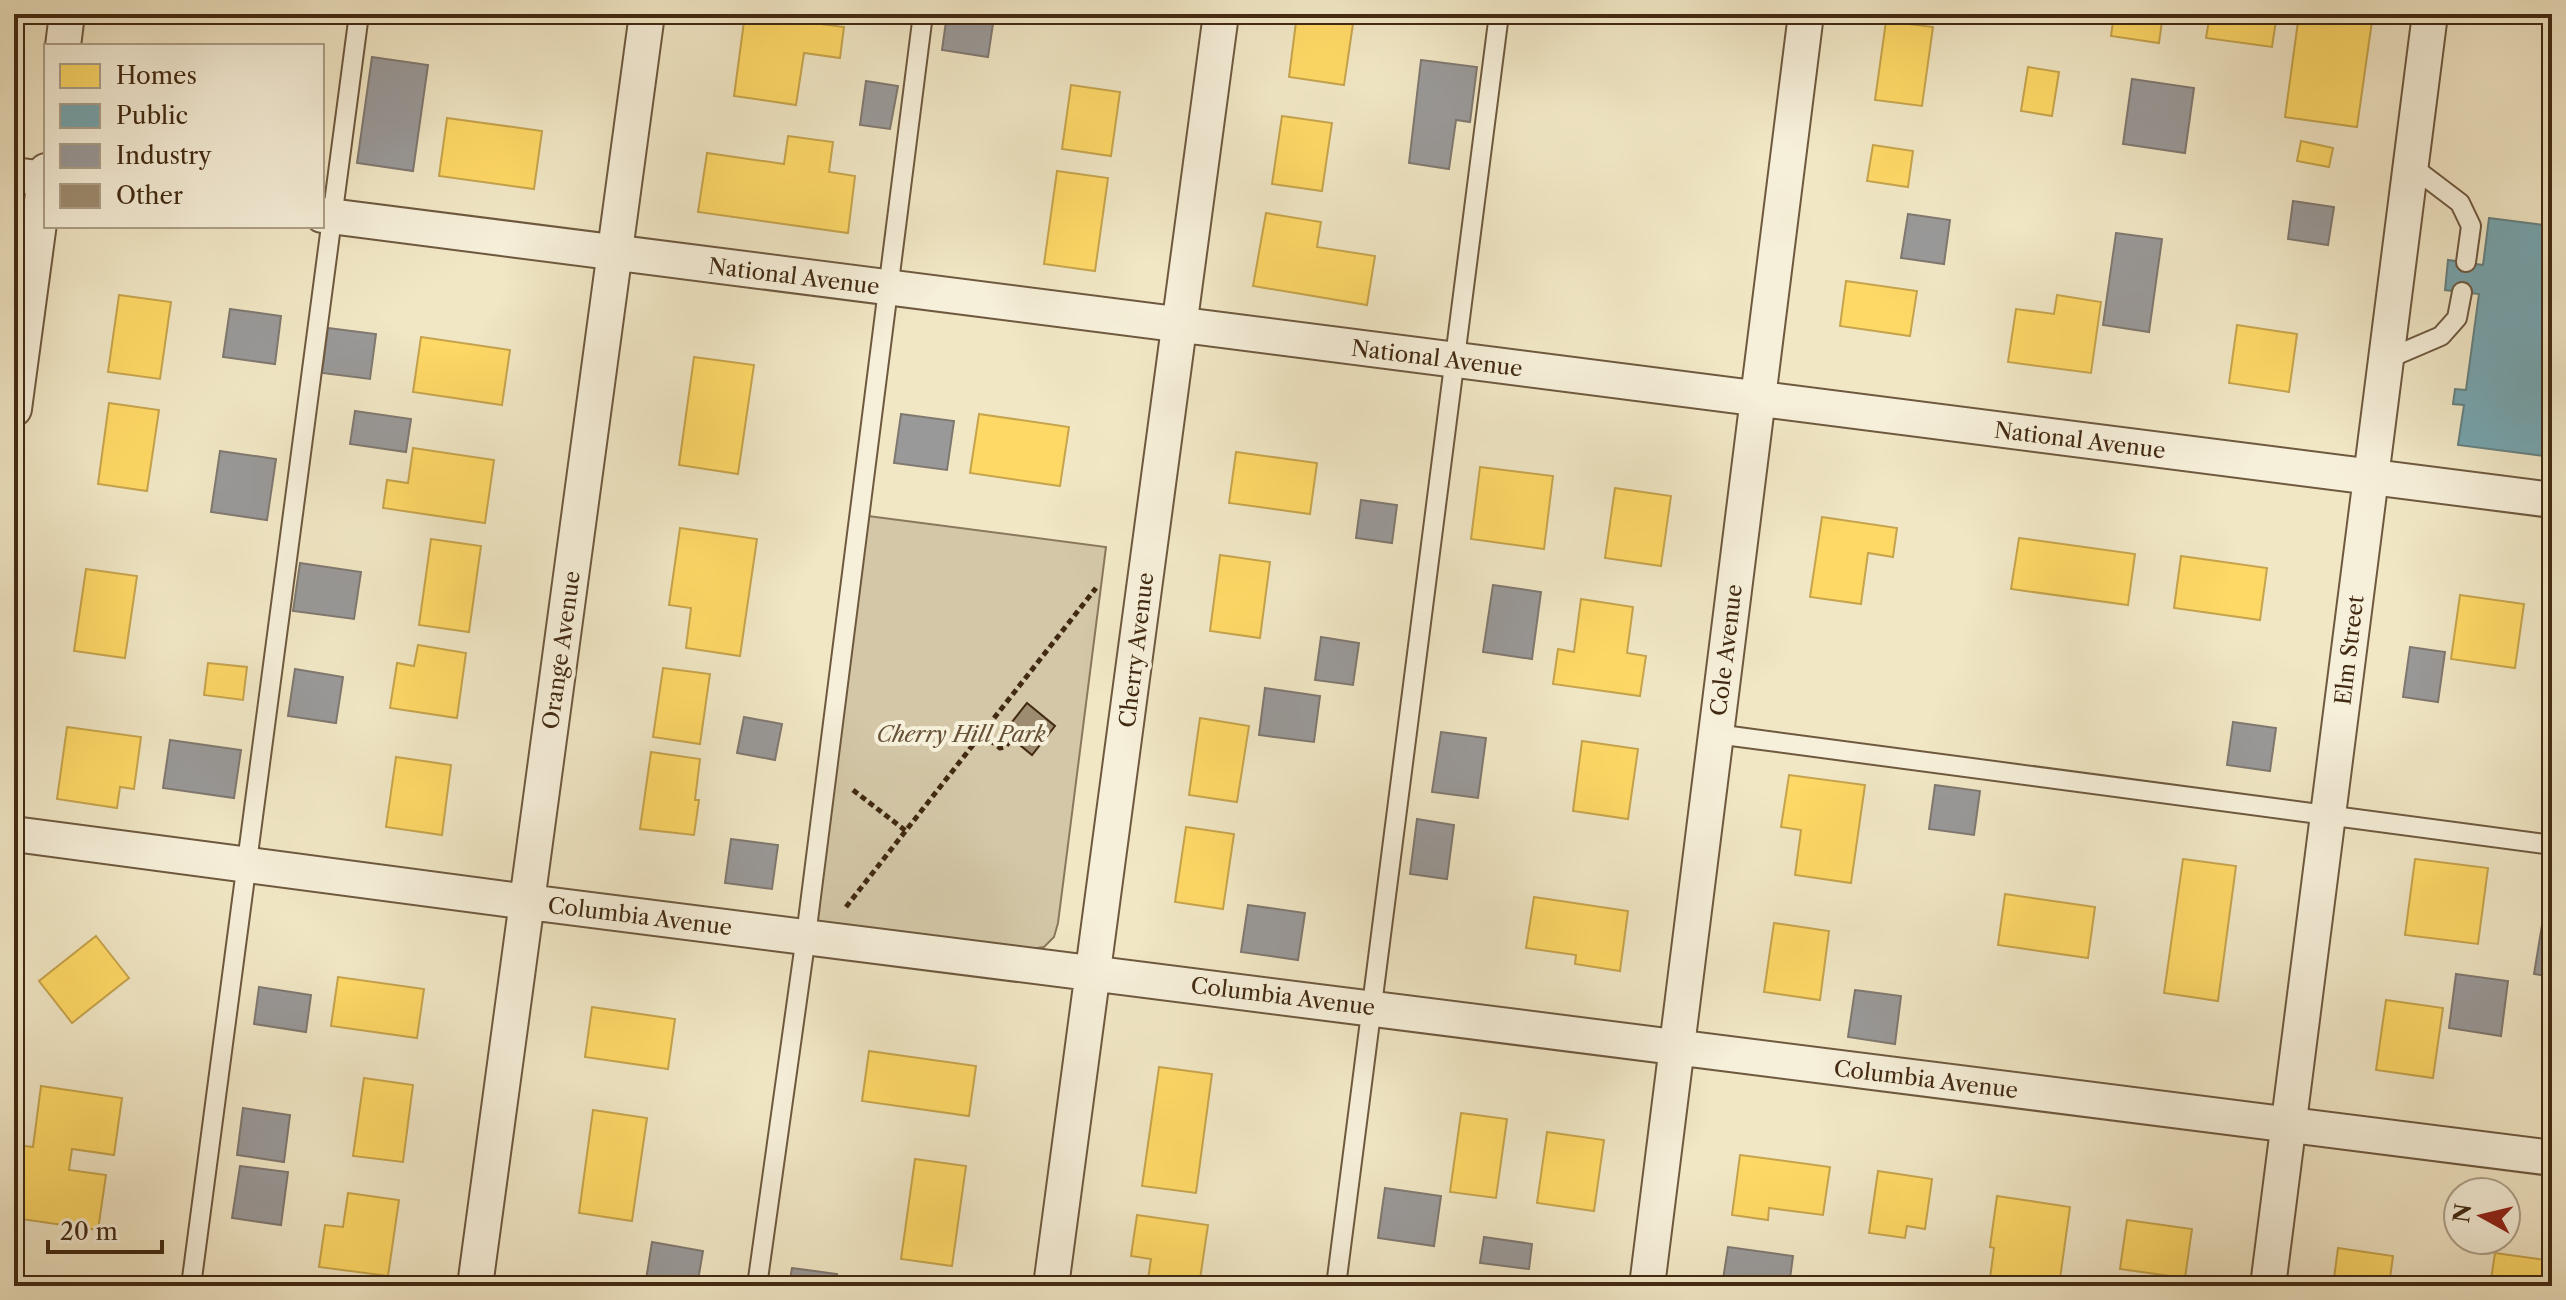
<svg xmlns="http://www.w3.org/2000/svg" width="2566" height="1300" font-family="'Libre Caslon Text',serif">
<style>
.green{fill:#d3c7a7;stroke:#8a785c;stroke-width:2}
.homes{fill:#ffd966;stroke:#c6a44d;stroke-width:2}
.public{fill:#76a5af;stroke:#668080;stroke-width:2}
.industry{fill:#999;stroke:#7f7870;stroke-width:2}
.building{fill:#9d8c6f;stroke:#422a12;stroke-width:2}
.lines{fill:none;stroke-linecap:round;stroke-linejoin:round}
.lane-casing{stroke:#6e593f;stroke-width:22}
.street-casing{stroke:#6e593f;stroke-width:38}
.path{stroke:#422a12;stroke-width:5;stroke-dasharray:6 4;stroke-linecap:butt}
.lane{stroke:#f6efd9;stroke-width:18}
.street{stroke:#f6efd9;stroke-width:34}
.labels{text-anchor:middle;stroke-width:8;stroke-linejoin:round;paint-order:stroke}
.street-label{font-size:22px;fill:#422a12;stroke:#f6efd9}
.park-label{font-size:22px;font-style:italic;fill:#665137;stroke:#f6efd9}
</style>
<rect width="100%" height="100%" fill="#f1e7c5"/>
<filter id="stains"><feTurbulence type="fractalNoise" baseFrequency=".0025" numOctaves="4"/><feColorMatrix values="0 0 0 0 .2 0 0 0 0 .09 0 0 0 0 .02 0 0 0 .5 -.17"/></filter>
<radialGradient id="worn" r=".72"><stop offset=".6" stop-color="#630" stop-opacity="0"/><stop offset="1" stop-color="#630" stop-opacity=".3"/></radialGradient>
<!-- green -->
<path class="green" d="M868 516 1106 547 1058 923 1054 937 1044 947 1030 949 817 922Z"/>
<!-- homes -->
<path class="homes" d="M484 14H540L538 24 484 16Z
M745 14 844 27 840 58 804 53 796 105 734 96Z
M1297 14 1354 17 1344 85 1289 77Z
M2114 14H2163L2159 43 2111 36Z
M2210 14H2277L2272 47 2206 38Z
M2299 14H2373L2357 127 2285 117Z
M1886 21 1933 27 1922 106 1875 100Z
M2028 67 2059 72 2052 116 2021 111Z
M1071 85 1120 92 1111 156 1062 149Z
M1282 116 1332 123 1322 191 1272 184Z
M447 118 542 131 534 189 439 176Z
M788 136 833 142 829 172 855 176 848 233 698 212 707 153 784 164Z
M2301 141 2333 148 2329 167 2297 161Z
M1873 145 1913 151 1908 187 1867 181Z
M1057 171 1108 178 1095 271 1044 264Z
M1266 213 1321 222 1317 247 1375 256 1367 305 1253 286Z
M1846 281 1917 291 1910 336 1840 326Z
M119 295 171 302 160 379 108 372Z
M2057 295 2101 302 2091 373 2008 362 2016 309 2054 314Z
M2237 325 2297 334 2289 392 2229 383Z
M421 337 510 350 502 405 413 392Z
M694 357 754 365 738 474 679 465Z
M109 403 159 410 147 491 98 484Z
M979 414 1069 427 1060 486 970 473Z
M413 448 494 460 485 523 383 508 387 480 408 483Z
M1236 452 1317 463 1310 514 1229 503Z
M1480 467 1553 476 1544 549 1471 539Z
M1615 488 1671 496 1661 566 1605 558Z
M1822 517 1897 528 1893 557 1868 553 1861 604 1810 597Z
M680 528 757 539 740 656 686 648 691 608 669 605Z
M2019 538 2135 554 2128 605 2011 589Z
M431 539 481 546 469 632 419 625Z
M1220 555 1270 562 1260 638 1210 631Z
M2181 556 2267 568 2260 620 2174 608Z
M86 569 137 576 125 658 74 651Z
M2460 595 2524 604 2515 668 2451 659Z
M1581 599 1633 607 1627 653 1646 656 1640 696 1553 684 1558 649 1574 652Z
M418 645 466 653 457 718 390 708 397 663 414 666Z
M208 663 247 667 243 700 204 695Z
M663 668 710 674 700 744 653 737Z
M1200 718 1249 726 1237 802 1189 795Z
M67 727 141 737 134 789 120 787 117 808 57 799Z
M1582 741 1638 749 1628 819 1573 811Z
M651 752 700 759 695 800H699L694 835 640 829Z
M396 757 451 765 442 835 386 827Z
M1789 775 1865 785 1851 883 1795 875 1801 830 1781 827Z
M1186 827 1234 834 1223 909 1175 902Z
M2183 859 2236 866 2218 1001 2164 993Z
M2415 859 2488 868 2478 944 2405 935Z
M2005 894 2095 907 2088 958 1998 945Z
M1534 897 1628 911 1620 971 1575 964 1576 955 1526 948Z
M1774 923 1829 931 1820 1000 1764 992Z
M96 936 129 978 72 1023 39 981Z
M338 977 424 989 417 1038 331 1026Z
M2386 1000 2443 1008 2433 1078 2376 1070Z
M592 1007 675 1019 668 1069 585 1057Z
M869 1051 976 1066 969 1116 862 1101Z
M1159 1067 1212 1074 1196 1193 1142 1186Z
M364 1078 413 1085 403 1162 353 1156Z
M41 1086 122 1098 114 1155 72 1149 69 1170 106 1175 98 1230 14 1218 15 1145 33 1147Z
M593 1110 647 1118 632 1221 579 1213Z
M1461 1113 1507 1119 1496 1198 1450 1192Z
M1547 1132 1604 1140 1594 1211 1537 1203Z
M1740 1155 1830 1167 1823 1215 1769 1208 1768 1220 1732 1215Z
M915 1159 966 1166 952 1266 901 1259Z
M1878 1171 1932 1179 1925 1229 1907 1226 1905 1238 1869 1233Z
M348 1193 399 1200 388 1276 319 1267 325 1225 343 1227Z
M1997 1196 2070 1207 2059 1286H1989L1994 1248 1990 1247Z
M1137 1215 1208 1225 1199 1286H1147L1151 1259 1131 1256Z
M2127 1220 2192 1229 2185 1278 2120 1269Z
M2338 1248 2393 1256 2389 1286H2333Z
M2495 1253 2552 1261V1286H2490Z
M1508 1281 1542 1286H1507Z
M581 1282 611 1286H581Z"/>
<!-- public -->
<path class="public" d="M2489 218 2552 226V457L2458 445 2464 405 2453 404 2455 389 2466 390 2479 294 2445 290 2448 260 2483 265Z"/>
<!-- industry -->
<path class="industry" d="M947 14 994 17 988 57 942 50Z
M372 57 428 65 413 171 357 163Z
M1421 60 1477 67 1470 122 1456 120 1449 169 1409 163Z
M2132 79 2194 88 2185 153 2123 144Z
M866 81 898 86 890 129 860 125Z
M2293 201 2334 207 2328 245 2288 239Z
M1908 214 1950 220 1944 264 1901 258Z
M2116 233 2162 239 2149 332 2103 325Z
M230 309 281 316 275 364 223 357Z
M328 328 376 334 370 379 322 373Z
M355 411 411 419 406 452 350 444Z
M901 414 954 421 947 470 894 463Z
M220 451 276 459 267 520 211 512Z
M1361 500 1397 505 1392 543 1356 538Z
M300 563 361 572 354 619 293 611Z
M1493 585 1541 592 1532 659 1483 652Z
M1321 637 1359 643 1353 685 1315 680Z
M2410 647 2445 652 2438 702 2403 697Z
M295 669 343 677 336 723 288 716Z
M1265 688 1320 696 1314 742 1259 735Z
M744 717 782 724 775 760 737 753Z
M2233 722 2276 728 2270 771 2227 765Z
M1441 732 1486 738 1478 798 1432 792Z
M170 740 241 750 234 798 163 788Z
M1935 785 1980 791 1974 835 1929 829Z
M1417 819 1454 825 1447 879 1410 874Z
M731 839 778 845 772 889 725 883Z
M1248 905 1305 913 1298 960 1241 952Z
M2544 913 2552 914V977L2534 974Z
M2456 974 2508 981 2501 1036 2449 1028Z
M259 987 311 995 306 1032 254 1024Z
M1855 990 1901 996 1895 1044 1848 1037Z
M2551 1064H2552V1097H2546Z
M243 1108 290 1115 284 1162 237 1155Z
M240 1166 288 1172 281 1225 232 1218Z
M1385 1188 1441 1196 1434 1246 1378 1238Z
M1484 1237 1532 1244 1529 1269 1480 1263Z
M652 1242 703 1251 697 1286H645Z
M1728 1247 1793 1256 1789 1286H1722Z
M792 1268 837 1274 835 1286H789Z
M1252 1280 1291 1286H1251Z"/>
<!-- building -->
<path class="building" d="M1027 703 1055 726 1032 755 1004 732Z"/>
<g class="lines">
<!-- lane casing -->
<g class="lane-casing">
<path id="lane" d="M2410 165 2460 203 2471 226 2466 262
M2385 360 2441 336 2457 318 2462 292
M1716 734 2552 845
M191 1286 359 14
M757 1286 806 936 923 14
M1336 1286 1499 14"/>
</g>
<!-- street casing -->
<g class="street-casing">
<path id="street" d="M63 46 67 14
M14 175 46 179
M322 215 2552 500
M14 409 46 171
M14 834 528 902 2552 1158
M475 1286 647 14
M1051 1286C1110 862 1161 438 1221 14
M1647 1286 1806 14
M2268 1286 2430 14"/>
</g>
<!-- path -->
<path class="path" d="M982 734 1000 748 1005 747 1012 739
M853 790 906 831
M846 907 1096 588"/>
<!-- lane -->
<use href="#lane" class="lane"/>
<!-- street -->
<use href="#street" class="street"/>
</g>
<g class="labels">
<!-- street labels -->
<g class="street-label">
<text transform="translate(794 276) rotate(7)" y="8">National Avenue</text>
<text transform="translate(1437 358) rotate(7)" y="8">National Avenue</text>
<text transform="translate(2080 440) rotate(7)" y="8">National Avenue</text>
<text transform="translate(561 650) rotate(-82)" y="8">Orange Avenue</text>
<text transform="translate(1136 650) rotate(-83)" y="8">Cherry Avenue</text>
<text transform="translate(1726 650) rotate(-83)" y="8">Cole Avenue</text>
<text transform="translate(2349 650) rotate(-83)" y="8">Elm Street</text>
<text transform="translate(640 916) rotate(7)" y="8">Columbia Avenue</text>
<text transform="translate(1283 996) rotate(7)" y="8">Columbia Avenue</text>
<text transform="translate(1926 1079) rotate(7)" y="8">Columbia Avenue</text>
</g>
<!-- park labels -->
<g class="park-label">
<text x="961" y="742">Cherry Hill Park</text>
</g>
</g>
<!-- margin -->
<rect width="2566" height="1300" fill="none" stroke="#f1e7c5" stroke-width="48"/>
<rect x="16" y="16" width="2534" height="1268" fill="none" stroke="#422a12" stroke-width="4"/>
<rect x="24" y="24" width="2518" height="1252" fill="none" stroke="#422a12" stroke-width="2"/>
<!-- legend -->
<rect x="44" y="44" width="280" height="184" fill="#f6efd9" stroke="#aea089" stroke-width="2"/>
<rect x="60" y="64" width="40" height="24" fill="#ffd966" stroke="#aea089" stroke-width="2"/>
<text x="116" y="84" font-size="24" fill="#422a12">Homes</text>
<rect x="60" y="104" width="40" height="24" fill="#76a5af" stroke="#aea089" stroke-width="2"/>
<text x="116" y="124" font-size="24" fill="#422a12">Public</text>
<rect x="60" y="144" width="40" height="24" fill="#999999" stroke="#aea089" stroke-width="2"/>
<text x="116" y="164" font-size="24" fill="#422a12">Industry</text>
<rect x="60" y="184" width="40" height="24" fill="#9d8c6f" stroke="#aea089" stroke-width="2"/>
<text x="116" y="204" font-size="24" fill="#422a12">Other</text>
<!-- north arrow -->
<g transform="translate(2482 1216) rotate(278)"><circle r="38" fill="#f6efd9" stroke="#aea089" stroke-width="2"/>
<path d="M0-6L14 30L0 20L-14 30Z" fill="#8f2418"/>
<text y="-12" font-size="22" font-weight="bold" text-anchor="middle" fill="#422a12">N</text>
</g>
<!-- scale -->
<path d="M48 1240v12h114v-12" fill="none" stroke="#422a12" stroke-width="4"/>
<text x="60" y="1240" font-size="24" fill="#422a12" stroke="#f6efd9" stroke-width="6" paint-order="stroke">20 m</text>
<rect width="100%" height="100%" filter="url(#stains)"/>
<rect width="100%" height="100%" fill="url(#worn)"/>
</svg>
